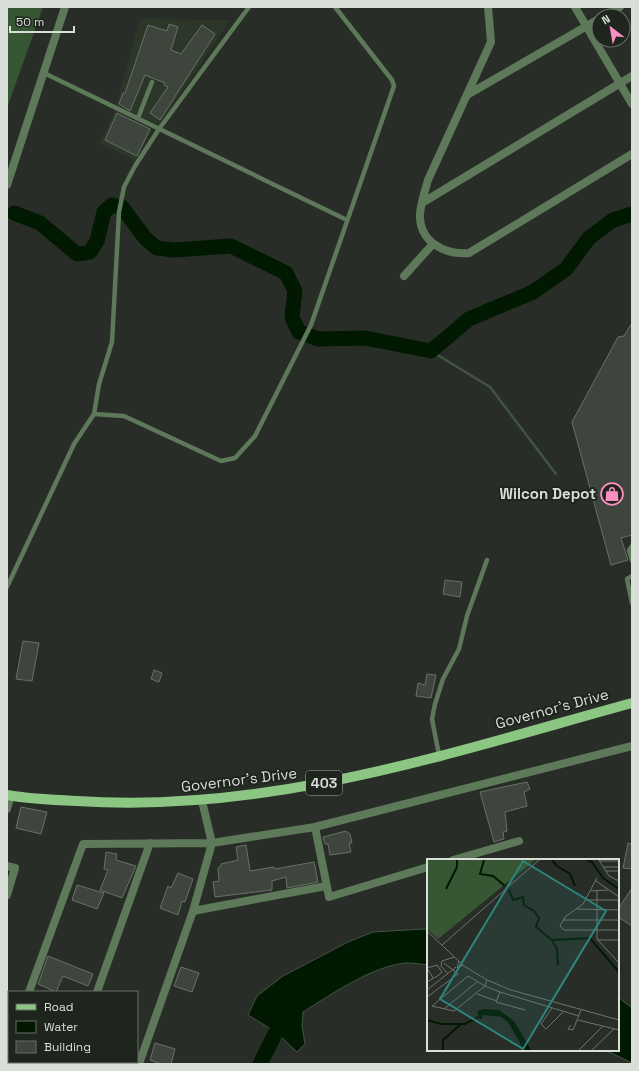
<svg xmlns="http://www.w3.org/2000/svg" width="639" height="1071" font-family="'Space Grotesk',sans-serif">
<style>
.built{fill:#2c372a}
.green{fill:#375633}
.water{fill:#001900;stroke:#415441}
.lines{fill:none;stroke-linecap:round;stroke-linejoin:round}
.stream{stroke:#415441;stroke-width:2.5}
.river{stroke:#001900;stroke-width:15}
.building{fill:#3e453d;stroke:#687067}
.service{stroke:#5d7959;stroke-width:4.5}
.minor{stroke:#5d7959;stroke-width:8}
.tertiary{stroke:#5d7959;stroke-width:8}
.primary{stroke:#8bc683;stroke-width:10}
.labels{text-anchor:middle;stroke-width:4;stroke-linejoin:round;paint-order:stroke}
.shield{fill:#1e251d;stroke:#a2a6a1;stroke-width:1}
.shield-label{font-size:14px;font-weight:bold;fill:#daded9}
.poi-label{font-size:15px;font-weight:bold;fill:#daded9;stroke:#1e251d;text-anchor:end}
.street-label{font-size:15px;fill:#daded9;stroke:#1e251d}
.inset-river{fill:none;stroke:#001900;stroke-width:2}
.inset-road{fill:none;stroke:#6f746e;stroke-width:1}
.view{fill:#2d867e;fill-opacity:0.15;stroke:#2d867e;stroke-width:2}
.inset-edge{fill:none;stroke:#daded9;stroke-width:2}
</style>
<rect width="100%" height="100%" fill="#282e27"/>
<!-- built -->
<path class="built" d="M140 19 230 20 159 125 116 106Z
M115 111 152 129 135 160 100 143Z"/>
<!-- green -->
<path class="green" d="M7 7H43L7 108Z"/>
<!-- water -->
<path class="water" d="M424 929H428V965C421 964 413 963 406 963 372 966 332 994 303 1012L302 1026 305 1044 297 1052 276 1032 248 1015 257 996 283 976 348 942 373 932Z
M618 997 632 1008V1063L605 1050H618Z"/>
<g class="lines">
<!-- stream -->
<path class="stream" d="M431 351 490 387 556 474"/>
<!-- river -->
<path class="river" d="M14 213 40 223 77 254 90 252 97 241 104 212 112 205 122 207 145 238 157 248 174 250 231 246 286 273 295 291 292 317 299 332 318 339 365 338 431 351 469 319 533 292 566 269 589 238 613 220 632 214
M260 1064 276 1032 290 1016"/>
</g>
<!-- building -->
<path class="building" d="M169 24 178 27 171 50 181 54 202 25 215 34 160 120 150 113 168 87 164 85 165 83 145 75 130 111 119 104 123 93H125L148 25 167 31Z
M117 113 150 129 137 156 105 140Z
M632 323V535L621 538 628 560 611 565 572 422 618 337 624 336Z
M445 580 462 582 460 597 443 594Z
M23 641 39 643 32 681 16 679Z
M154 670 162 673 159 682 151 679Z
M427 674 436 675 431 698 416 696 418 683 425 685Z
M527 782 530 789 524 792 527 806 505 812 507 831 503 832 504 839 494 842 480 792Z
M21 807 47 812 41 834 16 828Z
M346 831 350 834 352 843H349L351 852 330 855 328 844H325L323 837Z
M628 843 632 844V869L623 868Z
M246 845 250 871 274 867 275 869 314 862 318 882 287 888 286 877 272 881V890L215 897 213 882 219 881 218 868 221 866V864L238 860 236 847Z
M106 852 117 854 116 860 136 866 122 898 100 890 108 870 104 869Z
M178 873 193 879 185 902 182 901 178 915 160 908 168 886 171 888Z
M77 885 104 893 97 909 72 900Z
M632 888V926L618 917V909Z
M48 956 93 974 88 986 63 976 56 992 38 984Z
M181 967 199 973 192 992 174 986Z
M155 1043 175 1049 171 1064H161L150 1060Z"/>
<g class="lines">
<!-- service -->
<path class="service" d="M44 73 347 220
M138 118 152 82
M94 414 124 416 221 461 235 458 255 436 311 325 394 86 392 80 335 7
M632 546 629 550 632 561
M632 576 627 579 632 603
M7 587 74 444 94 414 99 384 112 342 119 212 124 187 135 166 159 129 249 7
M439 755 432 719 435 704 443 679 459 649 467 616 487 560"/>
<!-- minor -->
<path class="minor" d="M488 7 491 42 428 180C425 191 421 202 420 214 419 242 445 255 469 253L632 154
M575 7 632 104
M604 16 620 7
M467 95 599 19
M422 203 632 76
M404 276 432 245
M202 801 212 843 315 827 632 746
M7 809 11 795
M315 827 329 897 428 867
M453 860 519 841
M7 866 15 868 7 895
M193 911 326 886
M29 992 83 844 212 843 193 911 139 1064
M97 992 150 843
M7 1053 9 1048
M71 1064 72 1062"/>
<!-- tertiary -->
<path class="tertiary" d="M7 185 65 7"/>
<!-- primary -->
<path class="primary" d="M7 795C30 799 54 800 77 801 270 814 449 753 632 703"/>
</g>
<!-- icons -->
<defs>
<g id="shop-ring" transform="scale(1.15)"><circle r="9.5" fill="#1e251d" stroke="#fc8fc2" stroke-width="1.5"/><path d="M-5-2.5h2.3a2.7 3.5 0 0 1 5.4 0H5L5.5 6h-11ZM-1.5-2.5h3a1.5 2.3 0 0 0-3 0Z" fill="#fc8fc2"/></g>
</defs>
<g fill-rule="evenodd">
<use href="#shop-ring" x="612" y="494"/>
</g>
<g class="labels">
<!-- shield labels -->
<rect class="shield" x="306" y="771" width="36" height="24" rx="3"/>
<g class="shield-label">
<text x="324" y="788">403</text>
</g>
<!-- poi labels -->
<g class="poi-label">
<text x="596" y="499">Wilcon Depot</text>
</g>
<!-- street labels -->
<g class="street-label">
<text transform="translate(552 709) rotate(-15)" y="5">Governor's Drive</text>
<text transform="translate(239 780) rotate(-7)" y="5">Governor's Drive</text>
</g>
</g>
<!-- overview -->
<g transform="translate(427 859)">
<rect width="192" height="192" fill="#282e27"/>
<path d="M0 1H108L11 80 0 70Z" fill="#375633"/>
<path d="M57 150 72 151 87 162 104 191H97L81 163 74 158 57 156 53 161 50 152Z" fill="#001900"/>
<path class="inset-river" d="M57 1 53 15 66 17 78 27M125 1 130 7 143 15 148 27M160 1 165 3 176 19 192 30M19 30 30 8V1M82 31 86 41 96 38 97 46 107 52 112 59 109 68 125 81 163 79 191 112M125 81 130 90 131 106M0 161 14 165H38L55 156M16 191V181L34 165"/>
<path class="inset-road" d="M172 1 182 17 192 22M172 2H192M176 8H192M179 12H192M170 19 156 45 138 58 133 67 137 71H192M169 22 192 38M164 32 181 31M170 32V80L192 104M159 41H192M150 50 192 51M136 61H192M0 72 37 107 60 121 84 131 192 161M171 81H192M15 86 112 1M32 102 30 109 36 106M21 115 14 107 15 102 27 98M41 117 58 127 27 152 5 147ZM60 121 58 127 73 133 152 157M0 123 12 116 15 113 10 106 0 109 6 119M0 131 29 108M73 133 69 143 98 151M50 135 70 142M0 138 31 115 17 104M125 149 114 165 119 170 136 153M17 150 50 123M151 161 192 171M144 166 141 170 146 171 154 151M152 191 176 167M165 191 187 170"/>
<path class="view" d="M96 2 179 52 96 190 13 140Z"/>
<rect width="192" height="192" class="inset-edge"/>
</g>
<!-- border -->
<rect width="639" height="1071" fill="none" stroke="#daded9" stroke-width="16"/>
<!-- legend -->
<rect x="8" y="991" width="130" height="72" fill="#1e251d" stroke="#696f68"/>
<rect x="16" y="1004" width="20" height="6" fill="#8bc683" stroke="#696f68"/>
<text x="44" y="1011" font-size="12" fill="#daded9">Road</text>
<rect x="16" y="1021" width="20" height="12" fill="#001900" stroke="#696f68"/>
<text x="44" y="1031" font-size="12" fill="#daded9">Water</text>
<rect x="16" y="1041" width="20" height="12" fill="#3e453d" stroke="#696f68"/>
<text x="44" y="1051" font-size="12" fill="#daded9">Building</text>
<!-- north arrow -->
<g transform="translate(611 28) rotate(329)"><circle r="19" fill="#1e251d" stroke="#696f68"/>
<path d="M0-3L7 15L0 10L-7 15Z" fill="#fc8fc2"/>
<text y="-6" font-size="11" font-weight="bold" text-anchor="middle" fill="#daded9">N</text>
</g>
<!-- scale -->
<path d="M10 26v6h64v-6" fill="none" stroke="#daded9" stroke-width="2"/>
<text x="16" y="26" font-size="12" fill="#daded9" stroke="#1e251d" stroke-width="3" paint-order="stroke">50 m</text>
</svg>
